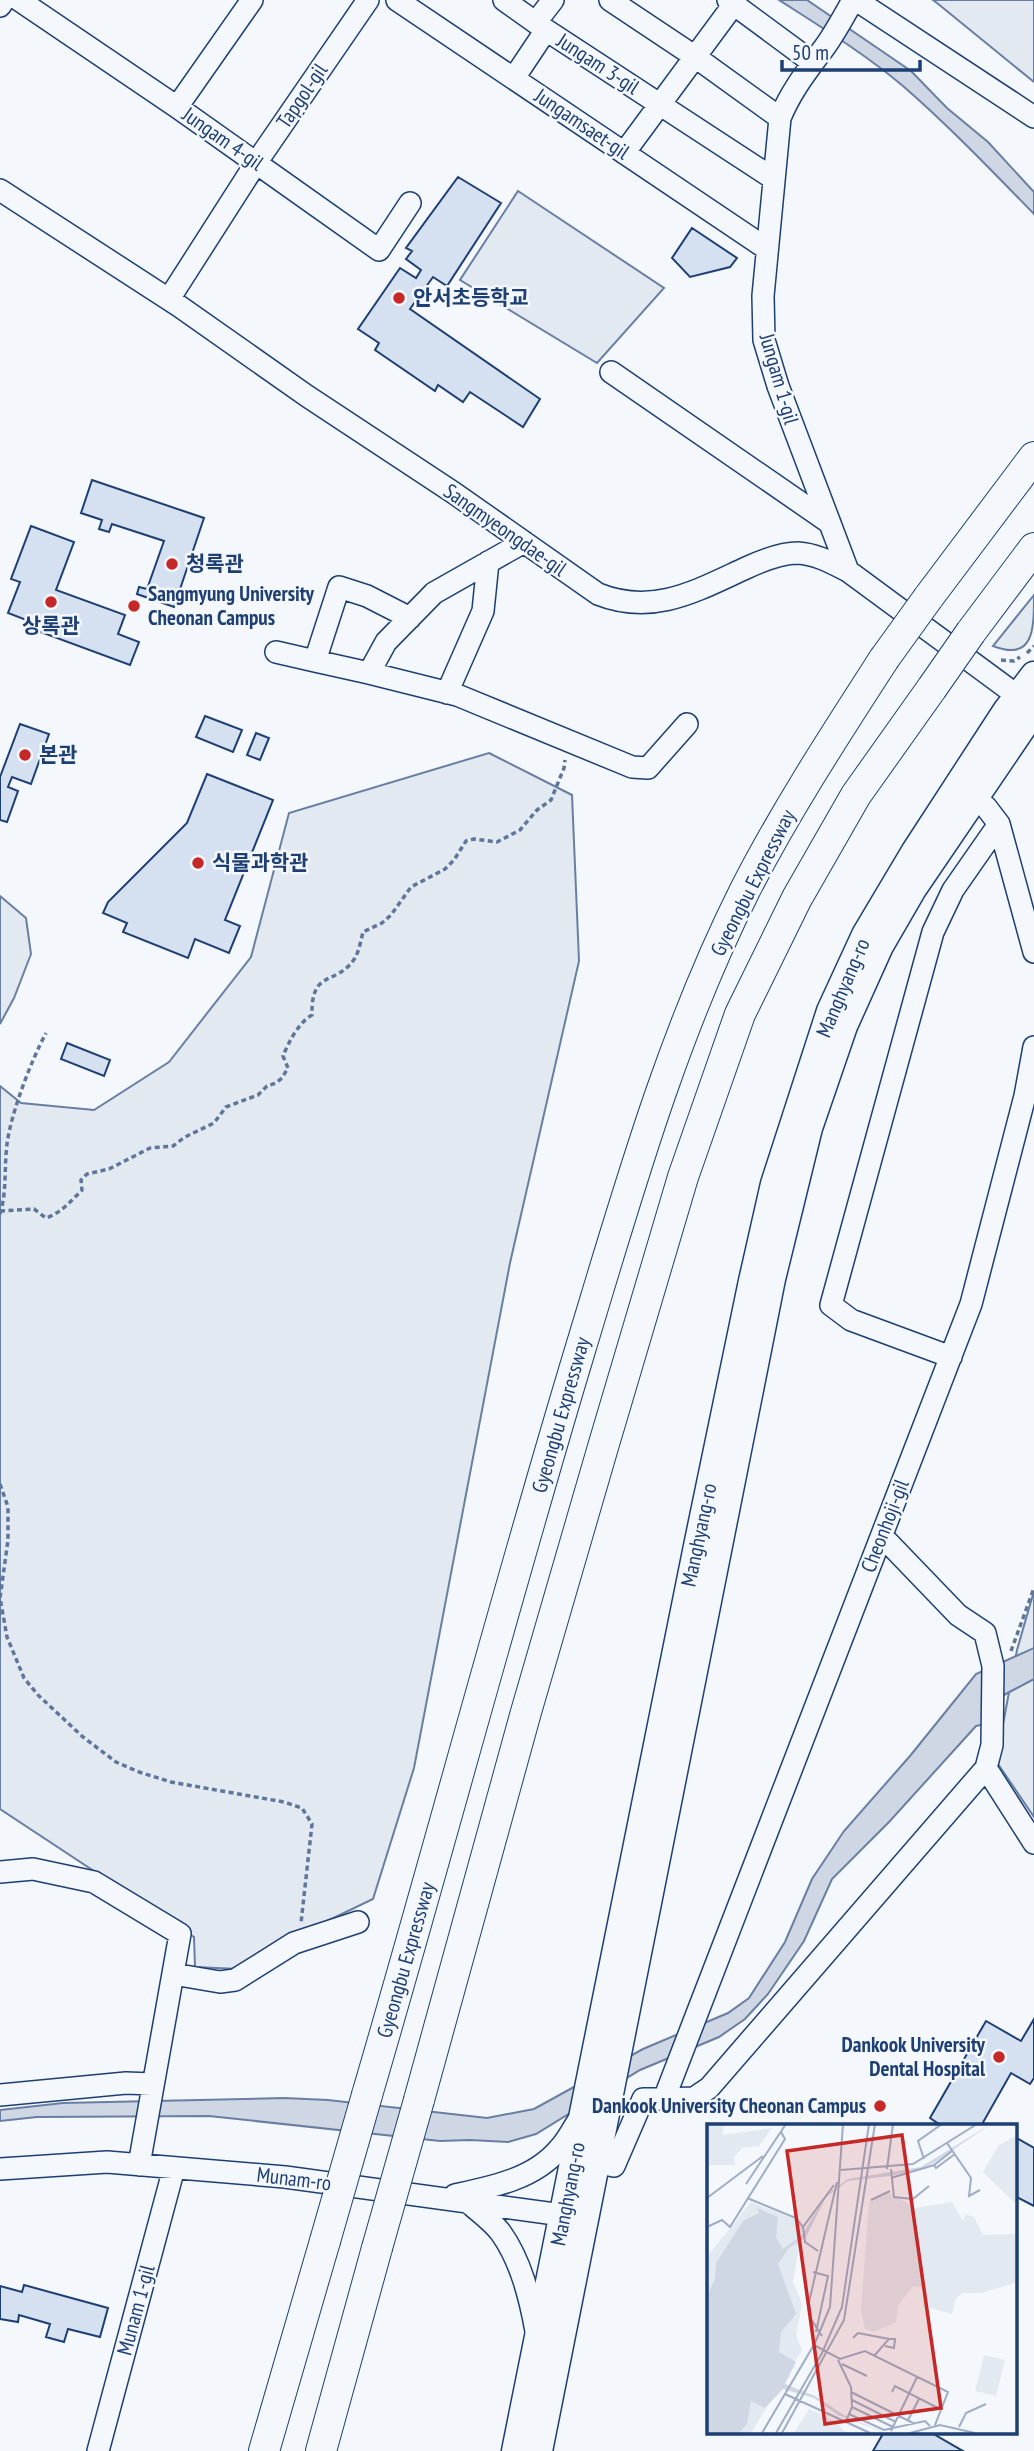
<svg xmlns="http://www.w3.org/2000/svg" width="1034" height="2451" font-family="'PT Sans Narrow','Noto Sans KR',sans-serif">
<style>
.green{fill:#e3e9f0;stroke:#687fa3;stroke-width:2}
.water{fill:#cfd7e4;stroke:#687fa3;stroke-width:2}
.building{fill:#d5e0f0;stroke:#1d3f73;stroke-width:2}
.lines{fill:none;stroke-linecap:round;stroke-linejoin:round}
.minor-casing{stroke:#1d3f73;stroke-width:24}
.major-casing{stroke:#1d3f73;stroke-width:29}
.highway-casing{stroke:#1d3f73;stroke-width:32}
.path{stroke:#5e769c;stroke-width:3.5;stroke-dasharray:5 3.5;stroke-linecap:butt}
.minor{stroke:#f4f7fb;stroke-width:21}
.major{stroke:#f4f7fb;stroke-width:26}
.highway{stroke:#f4f7fb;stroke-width:30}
.highway-bridge-casing{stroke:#1d3f73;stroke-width:32;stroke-linecap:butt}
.highway-bridge{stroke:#f4f7fb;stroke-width:30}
.poi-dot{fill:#c62828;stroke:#f4f7fb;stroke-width:2.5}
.labels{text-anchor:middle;stroke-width:5;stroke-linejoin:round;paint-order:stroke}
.street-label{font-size:21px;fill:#1d3f73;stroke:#f4f7fb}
.poi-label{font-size:21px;font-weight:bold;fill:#1d3f73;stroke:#f4f7fb;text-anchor:start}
.inset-road{fill:none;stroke:#9eadc5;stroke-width:2}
.view{fill:#c62828;fill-opacity:0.15;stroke:#c62828;stroke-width:3.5}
.inset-edge{fill:none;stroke:#1d3f73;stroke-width:3.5}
</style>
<rect width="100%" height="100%" fill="#f4f7fb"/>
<!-- green -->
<path class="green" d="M933 0H1034V82L937 3Z
M518 191 664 288 597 363 460 280Z
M1034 595C1034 629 1034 662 993 646Z
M489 753 572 795 579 961 510 1263 414 1768 373 1899 321 1924 238 1969 195 1967 194 1937 0 1809V1086L21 1103 94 1110 169 1062 251 957 289 813Z
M0 896 26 918 31 954 14 998 0 1024Z
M1034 1591V1817L996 1761 1017 1650Z"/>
<!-- water -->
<path class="water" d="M779 0H807L911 71 947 108 988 142 1034 192V214C991 170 949 126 903 86 865 54 821 27 779 0Z
M1034 1648V1679L1002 1696 1000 1721 976 1726 889 1822 832 1879 804 1941 768 1994 745 2019 719 2037 640 2070 536 2134 508 2142 470 2140 440 2141 209 2116 37 2117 0 2121V2110L63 2103 284 2098 328 2100 487 2118 534 2109 643 2049 728 2013 749 1998 785 1942 812 1879 844 1831 910 1756 976 1674Z"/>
<!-- building -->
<path class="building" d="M458 177 501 203 447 286 433 277 410 309 540 399 523 427 470 392 463 402 438 385 435 391 375 350 379 343 358 329 400 268 416 278 421 270 406 259 412 251 406 248Z
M692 228 737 258 730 267 690 277 672 258Z
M92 480 204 518 174 607 137 594 139 587 147 589 164 541 112 524 109 532 99 529 102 520 81 513Z
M31 526 74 542 56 590 125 615 118 634 139 642 130 665 27 627 29 621 8 613 20 582 11 579Z
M205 716 242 730 233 752 196 737Z
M20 724 49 734 31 784 12 777 8 787 18 791 7 822 0 820V777Z
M256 733 269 738 260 760 247 755Z
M207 774 273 800 225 920 240 926 229 953 195 939 188 958 123 932 127 923 103 913 108 902 187 823Z
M67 1043 110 1060 104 1076 61 1059Z
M1034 2019V2078L1030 2084 1011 2073 981 2126H942L930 2118 986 2021 1021 2041Z
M1015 2137 1034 2148V2206L1015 2196Z
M24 2285 108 2308 100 2337 68 2329 64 2342 46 2337 50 2324 19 2315 18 2322 0 2319V2286L22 2292Z
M884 2432H930L963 2451H873Z"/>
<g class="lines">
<!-- minor casing -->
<g class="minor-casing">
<path id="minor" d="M19 0 177 107 379 250 410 203
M397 0 767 249
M504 0 546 30 774 179
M610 0 694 56 780 118
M728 0 812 62
M856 0 1034 117
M0 6 4 0
M536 22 553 0
M514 78 546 30
M177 107 252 0
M624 153 734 4
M0 190 179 306 307 396 454 493 598 594C653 616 696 591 746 568 761 561 780 553 798 553 816 554 832 563 848 571L1030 705
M169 299 256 163 368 0
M611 372 830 523
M524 542 434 593 386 642 369 673 457 695 632 767 648 768 687 724
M848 571 778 386 764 340 763 296 780 118C791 91 807 71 824 48 835 33 844 16 853 0
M276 652 315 661
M369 673 315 661 339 587 367 596 410 618
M447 693 483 611 488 562
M962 789 986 807 999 824 1034 952
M951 1357 851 1320 831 1305 933 932 953 890 999 824
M986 1768 1034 1843
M0 1872 33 1869 94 1882 180 1934 139 2165
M173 1974 220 1982 235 1980 294 1943 358 1922
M0 2095 126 2083 152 2084
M664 2099 694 2098 709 2088 986 1768 992 1745 993 1666 985 1633 958 1615 882 1536
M581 2159 614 2166 643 2099H664L971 1304 1025 1096 1034 1047
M0 2169 107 2162 285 2177 577 2217
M455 2195C492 2187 534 2179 559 2149 567 2141 572 2130 578 2121
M469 2203C479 2212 493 2222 501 2233 521 2261 530 2298 536 2331
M98 2451 174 2168"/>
</g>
<!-- major casing -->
<g class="major-casing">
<path id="major" d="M515 2451 697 1546 752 1281 774 1184 830 1011 865 935 915 851 1006 711 1034 675
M539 2451 772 1279 809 1128 844 1026 880 946 913 889 1034 711"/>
</g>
<!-- highway casing -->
<g class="highway-casing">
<path id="highway" d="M928 598 1034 457
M971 632 1034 548
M367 2095C440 1846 506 1595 581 1347 628 1192 672 1035 745 890 786 810 835 735 884 659
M419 2100 526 1712 603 1447 683 1177 740 1014 797 898 856 795 932 688
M264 2451 325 2241
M321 2451 377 2248"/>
</g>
<!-- path -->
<path class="path" d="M1027 653 1034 646
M1001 660 1014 661 1020 657
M0 1211 34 1209 46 1218C61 1213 71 1201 82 1190L81 1180 87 1174 109 1169 150 1148 173 1146 185 1137 214 1123 226 1107 258 1095 267 1086 276 1083 282 1078 288 1068 283 1056C289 1042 298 1023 312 1015 311 968 336 987 355 958 359 951 361 940 363 932L382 923 391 915 411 887 445 869 454 860 466 841 474 839 497 842 520 830 537 810 551 800 564 768 565 760
M0 1214C7 1192 4 1168 7 1144 11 1113 31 1061 46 1033
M0 1484 8 1507V1540L0 1598 7 1637 24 1678 38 1695 83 1737 116 1762 139 1772 171 1782 284 1802 302 1808 312 1824 301 1923
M1011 1651 1034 1588"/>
<!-- minor -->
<use href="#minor" class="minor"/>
<!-- major -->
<use href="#major" class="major"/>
<!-- highway -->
<use href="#highway" class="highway"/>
<!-- highway-bridge casing -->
<g class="highway-bridge-casing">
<path id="highway-bridge" d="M884 659 928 598
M932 688 971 632
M325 2241 367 2095
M377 2248 419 2100"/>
</g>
<!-- highway-bridge -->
<use href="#highway-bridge" class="highway-bridge"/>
</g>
<!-- markers -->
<g class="poi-dot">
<circle cx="399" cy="298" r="7"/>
<circle cx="172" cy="564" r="7"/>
<circle cx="51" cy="602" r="7"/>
<circle cx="134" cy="606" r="7"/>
<circle cx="25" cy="755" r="7"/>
<circle cx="198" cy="863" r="7"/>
<circle cx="999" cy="2057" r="7"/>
<circle cx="880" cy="2106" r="7"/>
</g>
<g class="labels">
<!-- street labels -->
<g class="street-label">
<text transform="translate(598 64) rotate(33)" y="7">Jungam 3-gil</text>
<text transform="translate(302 96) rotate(-56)" y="7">Tapgol-gil</text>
<text transform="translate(582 124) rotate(34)" y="7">Jungamsaet-gil</text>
<text transform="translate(223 139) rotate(35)" y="7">Jungam 4-gil</text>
<text transform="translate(779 379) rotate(74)" y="7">Jungam 1-gil</text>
<text transform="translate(505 530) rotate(35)" y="7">Sangmyeongdae-gil</text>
<text transform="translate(753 883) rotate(-63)" y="7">Gyeongbu Expressway</text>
<text transform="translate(843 988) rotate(-67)" y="7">Manghyang-ro</text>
<text transform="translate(561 1415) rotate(-74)" y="7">Gyeongbu Expressway</text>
<text transform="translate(885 1526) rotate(-69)" y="7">Cheonhoji-gil</text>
<text transform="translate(699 1535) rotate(-78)" y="7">Manghyang-ro</text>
<text transform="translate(406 1960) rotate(-74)" y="7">Gyeongbu Expressway</text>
<text transform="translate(294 2179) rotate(7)" y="7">Munam-ro</text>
<text transform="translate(568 2194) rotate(-79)" y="7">Manghyang-ro</text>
<text transform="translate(136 2310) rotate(-75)" y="7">Munam 1-gil</text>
</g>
<!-- poi labels -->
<g class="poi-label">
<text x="413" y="305">안서초등학교</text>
<text x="186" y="571">청록관</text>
<text x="148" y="601">Sangmyung University<tspan x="148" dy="24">Cheonan Campus</tspan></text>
<text x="51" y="633" text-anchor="middle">상록관</text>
<text x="39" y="762">본관</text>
<text x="212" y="870">식물과학관</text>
<text x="985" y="2052" text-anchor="end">Dankook University<tspan x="985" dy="24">Dental Hospital</tspan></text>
<text x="866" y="2113" text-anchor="end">Dankook University Cheonan Campus</text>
</g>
</g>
<!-- overview -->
<g transform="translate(707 2124)">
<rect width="310" height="310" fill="#f4f7fb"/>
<path d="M0 0H16V11L65 4 52 22 35 24 27 33 28 41H0ZM310 11V81L276 48 292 21ZM181 68 209 84 245 78 256 97 259 90 267 93 276 111 310 110V158L275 169H256L249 174 245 190 216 182 217 164 206 162 191 181 189 198 167 208 158 205 154 186 162 78ZM44 78 86 94 95 104 86 158 95 180 89 211 95 226 44 309H0V133ZM277 231 298 236 289 272 268 267ZM102 285 129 298 139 309H87Z" fill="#e3e9f0"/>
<path d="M284 0 228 38 211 46 183 52 141 57 119 73 99 113 81 125 71 140 89 190 74 208 72 228 89 238 78 260 108 272 140 293 179 309 131 291 107 274 76 265 58 284 44 277 40 300 32 309H0V172L8 155 9 139 36 97 52 89 50 84 71 93 69 113 76 125 95 111 119 71 141 55 214 43Z" fill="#cfd7e4"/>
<path class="inset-road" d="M240 19 264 54 262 72 273 66M217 35 211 17 235 0M227 41 229 44 248 30M180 45 186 0M184 45 187 73 206 75 222 62M134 46 206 40 270 0M184 54 227 41 245 27M39 60 79 0M0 74 56 32M40 74 89 94 96 103M164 76 183 67M0 103 15 96 23 103 78 15 74 8M111 127 98 118 96 103 127 61M106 148 121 152 109 208M115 212 104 195 102 178 130 58M146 214 151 209 182 215 167 232M107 221 133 235 158 227 241 268 228 301M178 222 187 224 188 215H182M131 236 144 263 145 283 139 297M135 240 160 252M144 268 208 300M185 268 188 262 233 285M78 270 163 309M145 276 189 298M145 283 186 303M142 290 177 306 218 297 223 302M201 296 212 275M252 303 259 289 279 280M184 307 210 253M55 309 108 219 123 183 136 0M69 309 115 229 135 183 162 0M75 309 137 196 168 0M203 309 233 301 268 309"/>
<path class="view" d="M195 11 234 284 118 300 80 27Z"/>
<rect width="310" height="310" class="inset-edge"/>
</g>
<!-- scale -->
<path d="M782 60v10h138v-10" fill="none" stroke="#1d3f73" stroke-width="3.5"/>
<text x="792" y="60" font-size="21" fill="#1d3f73" stroke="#f4f7fb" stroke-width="5" paint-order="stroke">50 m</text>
</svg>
